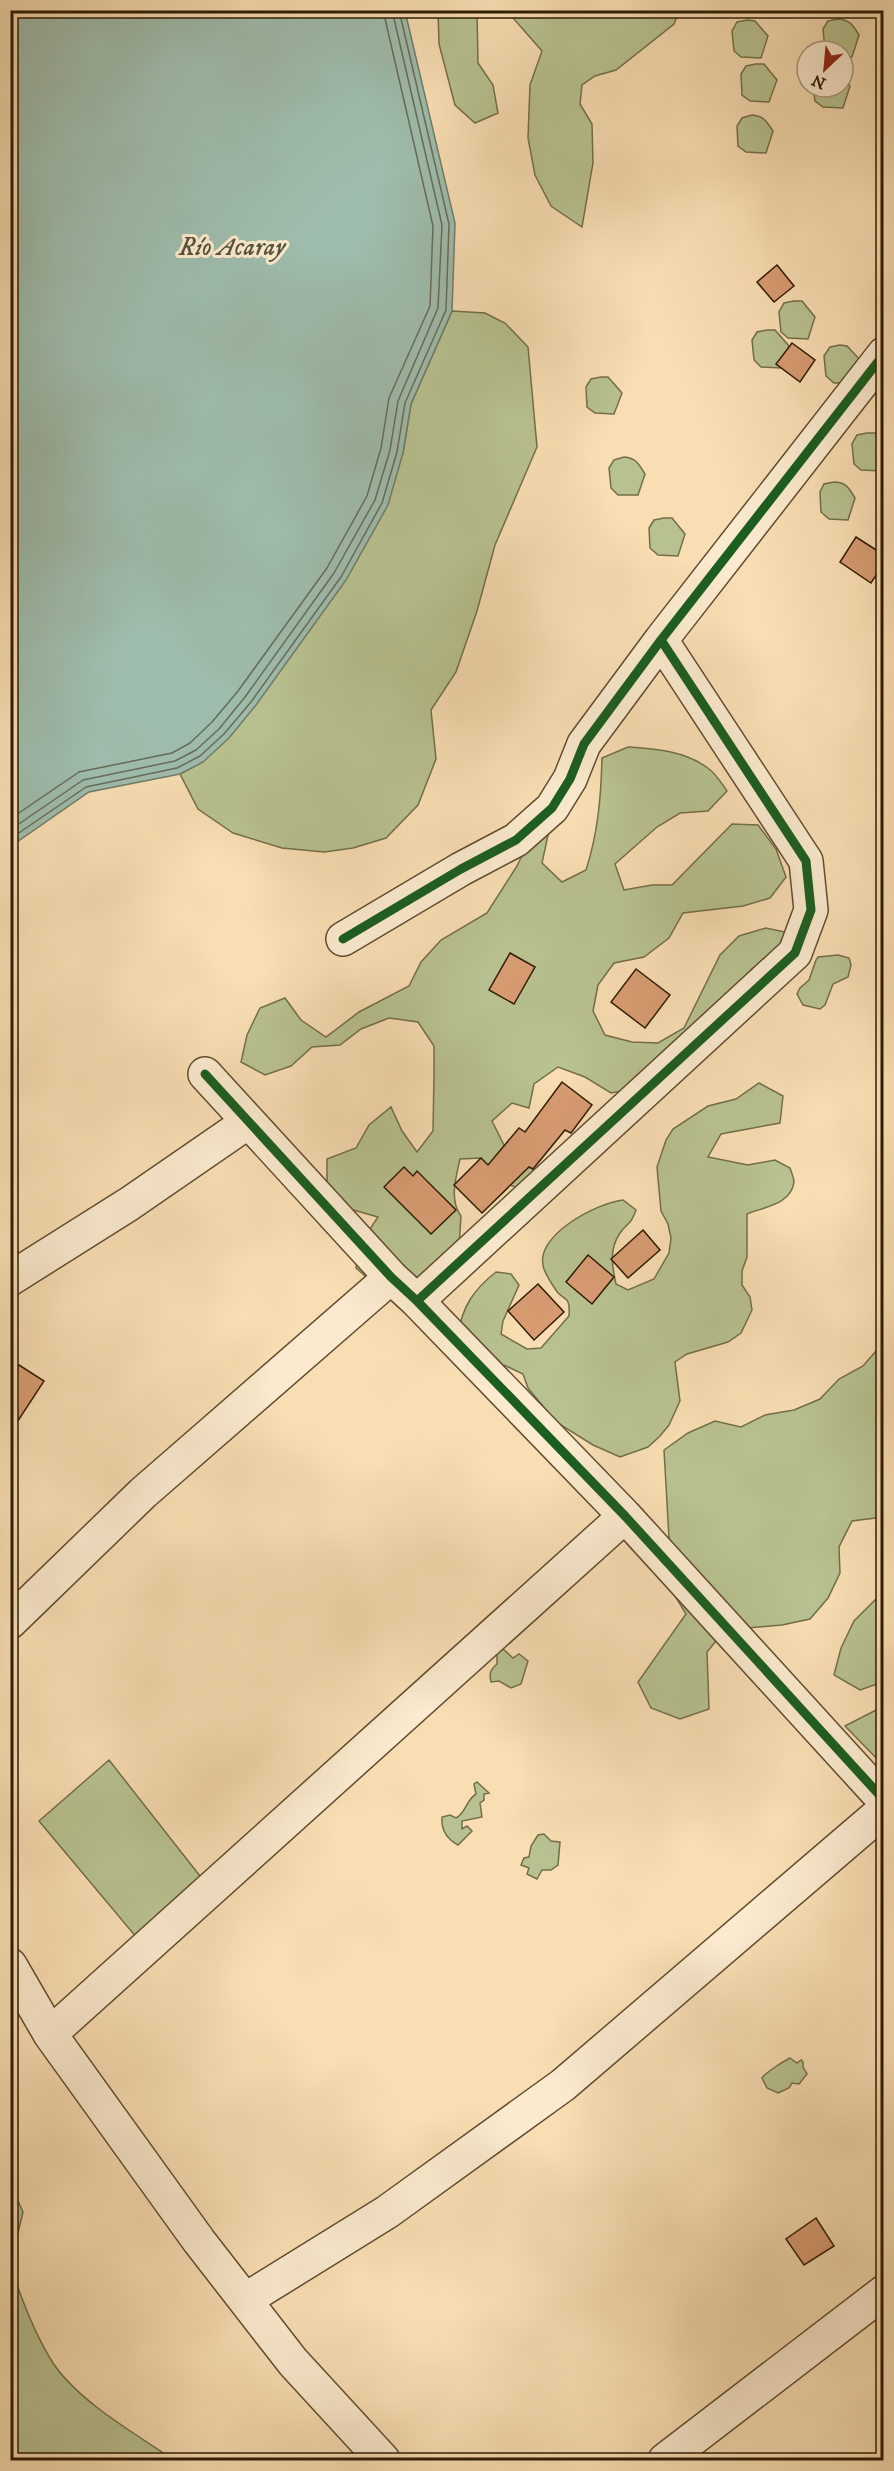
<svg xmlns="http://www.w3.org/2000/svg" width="894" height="2471" font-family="'IM FELL DW Pica',serif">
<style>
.green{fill:#b8c290;stroke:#736e4a;stroke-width:1.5}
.water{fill:#9ebcac;stroke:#717c69;stroke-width:1.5}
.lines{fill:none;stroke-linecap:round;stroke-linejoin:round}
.shore{stroke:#666c58;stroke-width:1.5}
.building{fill:#d89c73;stroke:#2e1b04;stroke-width:1.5}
.minor-casing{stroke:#614c30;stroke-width:36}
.minor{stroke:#fbeace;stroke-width:33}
.cycleway-casing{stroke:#fbeace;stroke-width:13}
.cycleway{stroke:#1b5e20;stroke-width:9}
.labels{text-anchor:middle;stroke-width:6;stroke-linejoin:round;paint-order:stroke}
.water-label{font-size:26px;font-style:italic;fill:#55533f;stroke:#fbeace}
</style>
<rect width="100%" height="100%" fill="#f9deb3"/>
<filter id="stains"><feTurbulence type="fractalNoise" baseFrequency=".00333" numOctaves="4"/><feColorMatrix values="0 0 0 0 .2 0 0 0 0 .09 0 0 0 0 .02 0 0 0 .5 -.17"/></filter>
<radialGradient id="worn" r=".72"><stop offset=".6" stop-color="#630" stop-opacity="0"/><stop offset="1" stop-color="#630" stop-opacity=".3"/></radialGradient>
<!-- green -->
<path class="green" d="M438 11H477L478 63 493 85 498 113 475 123 455 105 439 44Z
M511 11H679L674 24 616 70 595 76 582 85 580 104 592 124 593 163 582 227 551 206 535 175 528 138 530 85 542 51 513 18Z
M838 19C850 20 853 25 859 35L852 57 843 56V51L825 50 823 29 828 21Z
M747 20 755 21 768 36 761 58 741 57 734 51 732 31 737 22Z
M756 64H764L777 80 769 102 750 101 742 95 741 74 746 66Z
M843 75 850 86 843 108 823 107 815 101 813 87H843Z
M752 115C764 116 767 122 773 131L766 153 746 152 738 146 737 126 742 118Z
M794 301H802L815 317 808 339 788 338 781 332 779 312 784 303Z
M452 311 485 313 505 323 528 347 537 447 495 545 477 611 456 672 431 710 436 759 418 805 386 838 353 848 324 852 282 848 233 833 198 809 180 774 203 762 403 453 411 404Z
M767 330H775L789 346 781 368 761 367 754 360 752 340 757 332Z
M840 345 847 346 861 361 842 383H834L826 376 824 356 830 347Z
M601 377H608L622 393 614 414 595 413 587 407 586 387 591 379Z
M867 433H875L883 442V465L881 471 861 470 854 464 852 444 857 435Z
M624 457C636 458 639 464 645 474L638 495H618L611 488 609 468 614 460Z
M834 482C846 482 849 488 855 498L848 520 829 519 821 512 820 492 824 484Z
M664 518H672L685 534 678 556 658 555 650 548 649 528 654 520Z
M628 747C656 749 686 751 709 769 716 774 722 784 727 791L708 811 680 813 657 827 615 864 624 890 652 885H672L732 824 758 825 776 849 786 877 770 898 743 906 683 913 669 938 644 957 614 963 598 985 593 1011 605 1035 632 1042 658 1043 684 1028 720 955 739 936 766 928 794 934 780 959 753 968 642 1087 611 1093 585 1077 558 1067 534 1084 529 1108 512 1103 492 1121 509 1155 533 1169 537 1193C505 1185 501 1185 481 1158L460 1159C456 1177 449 1200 461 1216L459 1245 431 1291 378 1287 356 1268 362 1241 378 1217 350 1209 327 1188V1159L356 1148 369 1125 391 1107 402 1131 417 1152 433 1131 434 1074V1046L418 1022 389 1018 361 1029 340 1045 312 1047 291 1066 265 1075 241 1062 247 1035 260 1008 285 998 301 1020 326 1037 359 1012 409 986 421 962 441 940 487 913 517 866 536 826 559 810 548 835 542 863 562 882 586 870C598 833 601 797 602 758Z
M838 955 849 958 851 965 848 977 833 984 825 1005 820 1009 803 1005 797 994 800 988 809 980 816 960 818 957Z
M759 1083 783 1096 780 1123 721 1134 708 1157 748 1165 775 1160 790 1168C791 1171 794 1178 794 1182 791 1205 763 1207 747 1214V1257L742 1271V1285L750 1297 752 1310 741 1333 728 1342 687 1354 675 1362 680 1401 669 1425 660 1436 648 1447 620 1457 593 1445 556 1422 528 1388 523 1374 504 1365 490 1368 457 1336C463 1306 473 1290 496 1272L511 1274 519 1285 503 1321 501 1334 527 1349 541 1348 569 1316C569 1312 570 1306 568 1302 567 1299 561 1296 558 1293 553 1286 547 1277 544 1269 532 1236 597 1203 623 1200L636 1210C630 1226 629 1221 620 1233 609 1249 612 1266 616 1284L628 1290 654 1279 669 1253 671 1238 668 1224 661 1211 657 1167 666 1140 673 1129 708 1106 736 1099Z
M883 1343V1517L852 1521 839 1547 840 1573 828 1598 810 1619 782 1625 725 1630 707 1652 709 1709 680 1719 651 1708 638 1682 686 1614 672 1591 664 1450 688 1433 715 1421 741 1427 765 1415 794 1410 820 1399 839 1379 863 1366Z
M883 1592V1682L860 1690 834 1675 841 1648 854 1621Z
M503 1649 513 1658 519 1654 528 1661 521 1684 511 1688 499 1681 491 1682C489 1674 490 1670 497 1664V1653Z
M876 1710H883V1765L845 1726Z
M109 1760 207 1885 142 1944 39 1821Z
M477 1782 489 1793 484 1794V1800L480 1803 482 1817 462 1821V1829L467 1826 472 1831 458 1845C447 1839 441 1830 442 1817L450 1815 456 1818C466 1813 466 1800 476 1794L474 1784Z
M544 1834 551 1841 560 1842 558 1865 551 1870H542L537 1879 527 1874 529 1868 521 1865 524 1858 529 1857 531 1846 538 1835Z
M790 2058 797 2063 801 2060 803 2062V2067L807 2074 799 2084 792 2083 789 2088 778 2093 767 2088 762 2078C765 2073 784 2061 790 2058Z
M11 2185 23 2212 11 2262 10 2185Z
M11 2267C22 2301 34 2333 53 2363 79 2402 136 2434 174 2460H11Z"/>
<!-- water -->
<path class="water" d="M11 10 405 11 455 223 452 311 411 404 403 453 388 505 346 580 256 705 229 738 203 762 180 774 89 792 11 846Z"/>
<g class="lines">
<!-- shore -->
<path class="shore" d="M10 819 79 772 172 753 190 743 212 722 238 691 327 568 367 496 381 448 389 398 430 306 433 226 383 10
M10 830 83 780 175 761 196 750 219 729 245 697 334 573 375 500 390 450 398 401 438 308 442 225 392 10
M10 839 86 787 177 768 200 756 224 734 251 702 341 577 382 503 397 452 405 403 446 310 449 224 399 10"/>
</g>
<!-- building -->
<path class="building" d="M777 265 794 286 774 302 757 282Z
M792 343 815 360 800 382 776 364Z
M856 537 884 555V563L871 583 840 562Z
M510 953 535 967 514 1004 489 990Z
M636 969 670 995 645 1028 611 1002Z
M562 1082 592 1105 571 1133 565 1130 533 1169 529 1167 482 1213 454 1185 481 1158 488 1165 519 1128 525 1132Z
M404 1167 413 1176 417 1171 456 1210 431 1234 384 1187Z
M643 1230 660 1250 628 1278 611 1259Z
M588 1255 614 1277 592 1304 566 1282Z
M538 1284 564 1312 534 1340 508 1311Z
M19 1365 44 1381 10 1433V1379Z
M816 2218 834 2246 804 2265 786 2239Z"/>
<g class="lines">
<!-- minor casing -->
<g class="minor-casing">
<path id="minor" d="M343 939 461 869 516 840 552 808 570 779 584 744 661 640 884 354
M205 1074 391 1277 417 1301 625 1516 884 1800
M10 1279 129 1204 248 1122
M417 1301 795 953 811 910 806 861 661 640
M10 1622 143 1493 391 1277
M10 1965 50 2034 199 2241 293 2362 383 2460
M50 2034 625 1516
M245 2300 387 2212 563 2085 884 1810
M665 2460 884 2292"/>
</g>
<!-- minor -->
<use href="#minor" class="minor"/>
<!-- cycleway casing -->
<g class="cycleway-casing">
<path id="cycleway" d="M343 939 461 869 516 840 552 808 570 779 584 744 661 640 884 354
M205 1074 391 1277 417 1301 625 1516 884 1800
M417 1301 795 953 811 910 806 861 661 640"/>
</g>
<!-- cycleway -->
<use href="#cycleway" class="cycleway"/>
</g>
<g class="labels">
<!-- water labels -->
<g class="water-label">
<text x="232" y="255">Río Acaray</text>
</g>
</g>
<!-- margin -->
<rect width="894" height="2471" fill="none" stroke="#f9deb3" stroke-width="36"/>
<rect x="12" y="12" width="870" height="2447" fill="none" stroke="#2e1b04" stroke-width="3"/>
<rect x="18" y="18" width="858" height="2435" fill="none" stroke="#2e1b04" stroke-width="1.5"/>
<!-- north arrow -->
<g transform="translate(825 69) rotate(206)"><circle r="28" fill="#fbeace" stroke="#a9977d" stroke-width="1.5"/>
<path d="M0-4.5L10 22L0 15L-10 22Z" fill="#8f2418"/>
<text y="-9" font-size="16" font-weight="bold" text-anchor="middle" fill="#2e1b04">N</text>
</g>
<rect width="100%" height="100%" filter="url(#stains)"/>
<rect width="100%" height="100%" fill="url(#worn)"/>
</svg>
